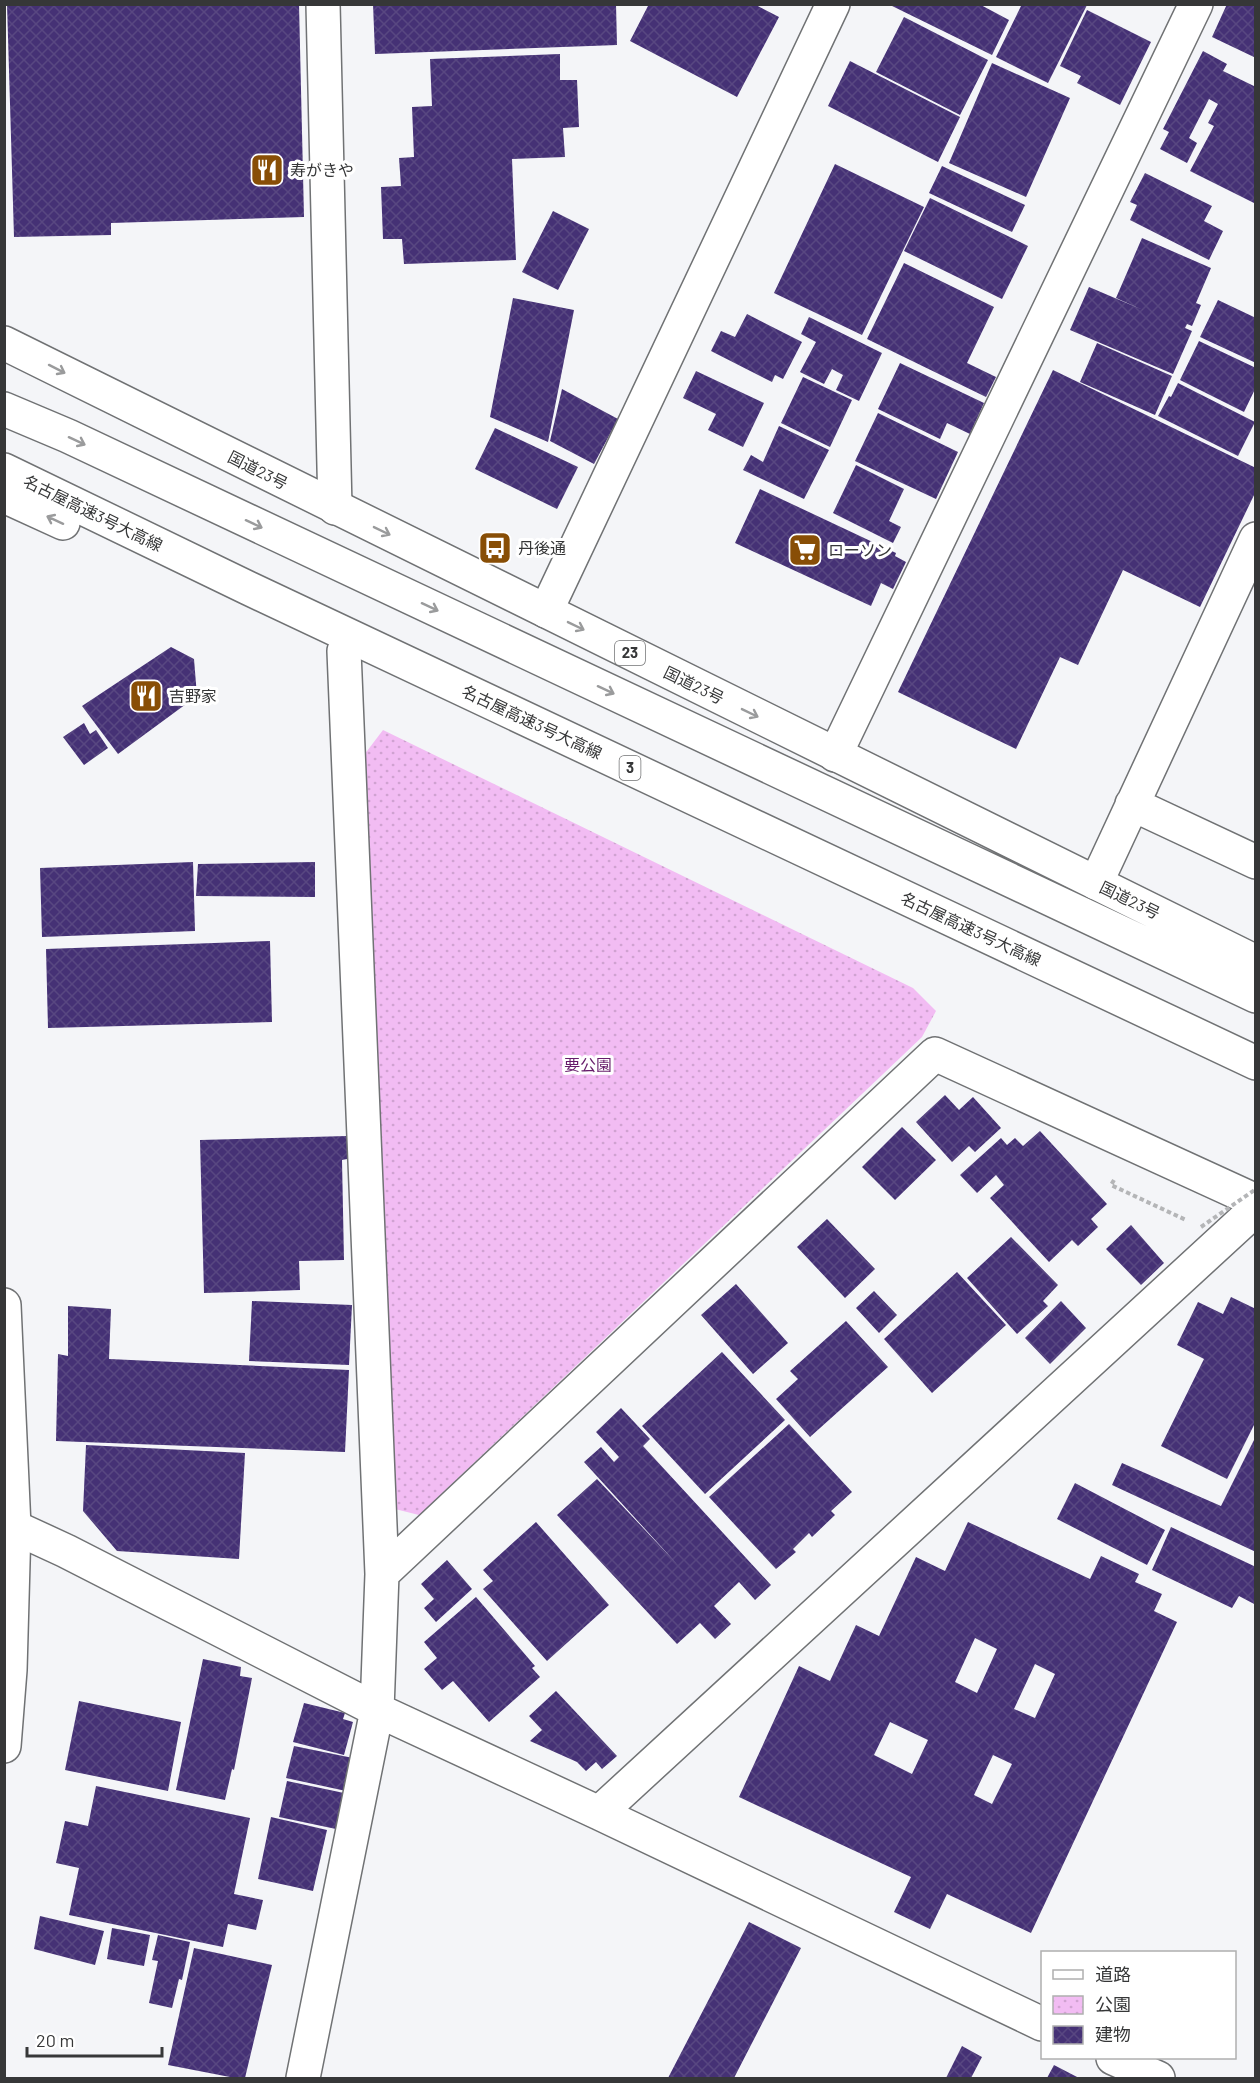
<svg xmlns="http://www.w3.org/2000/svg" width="1260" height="2083" font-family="Barlow,'Noto Sans JP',sans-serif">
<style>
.park{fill:url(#park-dots)}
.building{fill:url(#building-cross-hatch);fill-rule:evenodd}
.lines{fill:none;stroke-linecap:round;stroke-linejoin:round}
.minor-casing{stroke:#707274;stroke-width:36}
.major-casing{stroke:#707274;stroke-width:36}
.highway-casing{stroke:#707274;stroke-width:36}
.path{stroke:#b4b5b7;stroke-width:4;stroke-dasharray:4.5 3;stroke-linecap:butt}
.minor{stroke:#fff;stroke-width:33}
.major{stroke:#fff;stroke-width:33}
.highway{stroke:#fff;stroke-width:33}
.path-bridge{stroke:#b4b5b7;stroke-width:4;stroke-dasharray:4.5 3;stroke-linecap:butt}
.oneway{stroke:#9a9b9c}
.labels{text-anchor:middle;stroke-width:6;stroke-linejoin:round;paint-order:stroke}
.shield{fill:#fff;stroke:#727374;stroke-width:1.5}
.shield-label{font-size:15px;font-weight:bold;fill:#363738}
.poi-label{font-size:16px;fill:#363738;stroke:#fff;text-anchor:start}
.street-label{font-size:16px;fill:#363738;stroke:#fff}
.park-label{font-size:16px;fill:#661c6a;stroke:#fff}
</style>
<defs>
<pattern id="park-dots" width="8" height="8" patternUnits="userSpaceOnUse" patternTransform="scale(1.5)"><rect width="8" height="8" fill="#f2bcf3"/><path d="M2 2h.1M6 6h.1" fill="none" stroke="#d0a2d1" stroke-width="1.8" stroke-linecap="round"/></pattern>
<pattern id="building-cross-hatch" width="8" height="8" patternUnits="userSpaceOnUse" patternTransform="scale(1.5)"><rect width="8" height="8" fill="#453175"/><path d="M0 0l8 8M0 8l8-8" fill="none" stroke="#584781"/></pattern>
</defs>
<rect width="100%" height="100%" fill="#f4f5f8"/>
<!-- park -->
<path class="park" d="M383 730 913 988 936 1011 922 1037 419 1515 395 1509 364 755Z"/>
<!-- building -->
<path class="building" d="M7 4H299L304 217 111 223V235L14 237Z
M373 4H616L617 45 375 54Z
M649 4H754L779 17 737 97 630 41Z
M888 4H979L1009 20 992 55Z
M1022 4 1087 5 1048 83 996 57Z
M1227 4H1256V58L1212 37Z
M1087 10 1151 42 1120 105 1077 83 1081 76 1060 66Z
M904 17 988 60 960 115 876 72Z
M1203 51 1227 64 1223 71 1256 87V204L1190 171 1214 126 1208 123 1218 104 1209 99 1189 138 1197 143 1187 163 1160 149 1169 132 1163 129Z
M560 54V80H577L579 127 563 128 565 157 512 159 516 260 404 264 402 239H383L381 187 401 186 399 158 414 157 412 107 432 106 430 59Z
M850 61 960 117 938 162 828 106Z
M992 63 1070 98 1026 197 949 163Z
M835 164 924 207 862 335 774 293Z
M942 166 1025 205 1012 232 929 193Z
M1145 173 1212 206 1204 221 1223 231 1209 260 1130 220 1137 205 1130 202Z
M930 198 1028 246 1002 299 904 251Z
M553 211 589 229 558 290 522 272Z
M1142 238 1211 268 1196 303 1201 305 1192 326 1187 324 1185 328 1192 331 1173 374 1070 330 1089 287 1143 310 1116 298Z
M904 263 994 307 967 363 996 377 986 397 867 339Z
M513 298 574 310 548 442 490 417Z
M1218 300 1256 318V363L1200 337Z
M747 314 802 342 783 379 775 375 772 382 711 351 721 331 735 337Z
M809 317 882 353 859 401 836 390 843 375 832 369 824 384 800 372 816 342 801 334Z
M1199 341 1256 368V387L1244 412 1180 380Z
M1097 343 1172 376 1155 415 1080 382Z
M900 363 984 403 970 434 947 423 940 439 878 409Z
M1053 370 1256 468V491L1200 607 1123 570 1078 665 1060 657 1016 749 898 692Z
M696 371 764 403 743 447 708 430 716 414 683 398Z
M803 377 852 400 830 447 781 423Z
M1178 383 1255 422 1238 456 1158 416 1169 396 1171 397Z
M562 389 618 419 594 464 550 441Z
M878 413 958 452 936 499 855 461Z
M779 426 829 450 804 499 743 470 751 455 763 462Z
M495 428 578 467 557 509 475 469Z
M856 465 904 489 889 521 901 527 893 543 833 513Z
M760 489 896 553 895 556 906 562 893 589 881 583 871 606 735 543Z
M171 647 194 659 197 696 118 754 82 706Z
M84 723 90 734 96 730 108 748 84 765 63 737Z
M193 862 195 931 42 937 40 868Z
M315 862V897L196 896 198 864Z
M270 941 272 1022 48 1028 46 949Z
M945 1095 959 1110 973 1097 1001 1128 975 1152 969 1146 952 1162 916 1122Z
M902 1127 936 1160 895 1200 862 1167Z
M1040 1131 1107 1204 1091 1219 1098 1227 1078 1246 1072 1240 1049 1262 990 1198 1004 1185 996 1175 977 1193 960 1175 1001 1138 1007 1145 1015 1138 1023 1146Z
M347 1136V1159L342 1160 344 1260 299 1261 300 1290 204 1293 200 1140Z
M827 1219 875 1269 845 1298 797 1247Z
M1131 1225 1164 1263 1141 1285 1106 1249Z
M1011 1237 1058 1285 1043 1301 1048 1306 1017 1334 967 1278Z
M957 1272 1006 1325 932 1393 884 1339Z
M736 1284 788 1343 753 1374 701 1315Z
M874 1291 897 1315 879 1333 856 1308Z
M1231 1297 1256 1309V1421L1227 1479 1161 1446 1204 1359 1177 1345 1198 1302 1223 1314Z
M252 1301 352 1305 349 1365 249 1361Z
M1061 1301 1086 1328 1050 1364 1025 1338Z
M68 1306 111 1309 109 1359 349 1370 345 1452 56 1441 58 1354 68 1356Z
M846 1321 888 1367 810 1437 776 1399 798 1379 790 1371Z
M722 1352 785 1420 705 1494 642 1426Z
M621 1408 650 1439 643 1446 771 1585 755 1600 739 1582 714 1606 731 1624 715 1639 700 1623 677 1644 557 1515 597 1479 677 1564 584 1462 601 1447 614 1462 619 1457 596 1432Z
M789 1424 852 1492 831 1511 835 1515 812 1537 809 1533 793 1549 796 1552 776 1569 709 1497Z
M1256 1436V1552L1112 1485 1122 1463 1221 1506Z
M86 1445 245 1453 239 1559 117 1551 83 1511Z
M1075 1483 1165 1530 1147 1565 1057 1519Z
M536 1522 609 1605 547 1661 483 1589 493 1581 483 1570Z
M968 1522 1090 1579 1101 1556 1139 1574 1135 1582 1162 1594 1154 1611 1177 1622 1031 1933 947 1894 930 1929 894 1912 911 1877 739 1797 799 1666 830 1681 856 1625 879 1636 916 1557 945 1571ZM975 1638 997 1649 977 1693 955 1682ZM1035 1664 1055 1674 1035 1718 1014 1709ZM890 1722 928 1740 912 1774 874 1755ZM993 1755 1012 1764 992 1804 974 1795Z
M1171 1527 1256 1567V1605L1239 1596 1232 1608 1152 1570Z
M447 1560 472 1589 436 1622 424 1608 434 1599 421 1584Z
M476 1597 535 1666 532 1668 540 1677 489 1722 453 1681 442 1690 424 1669 437 1658 424 1642Z
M203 1659 241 1667 240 1676 252 1678 234 1770 232 1769 225 1800 176 1790Z
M556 1691 617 1756 602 1769 596 1762 586 1771 577 1762 530 1741 542 1730 529 1716Z
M79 1701 181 1722 168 1791 65 1770Z
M304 1703 345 1713 343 1719 353 1722 344 1755 293 1742Z
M294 1746 353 1758 346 1791 286 1778Z
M287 1781 344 1793 336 1829 279 1817Z
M96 1786 250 1818 234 1894 263 1900 256 1930 228 1924 223 1947 69 1915 79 1868 56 1863 65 1821 88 1826Z
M271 1817 327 1830 313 1891 258 1879Z
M40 1916 104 1931 95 1965 34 1949Z
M749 1922 801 1948 734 2078H668Z
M112 1928 150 1935 144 1966 107 1959Z
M158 1935 190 1942 182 1980 179 1979 172 2008 149 2003 158 1961 152 1960Z
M194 1948 272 1965 245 2078H235L168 2065Z
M962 2046 982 2057 971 2078H946Z
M1054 2065 1079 2078H1047Z"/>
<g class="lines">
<!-- minor casing -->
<g class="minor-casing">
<path id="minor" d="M323 4 335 508
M546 611 833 4
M835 755 1196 4
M1132 804 1256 862
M1096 883 1256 539
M4 1526 14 1527 66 1551 377 1710 599 1813 1042 2024
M382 1574 935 1054 1256 1201
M599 1813 1256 1209
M1113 2058 1158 2078
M303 2078 377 1710 382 1574 344 651"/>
</g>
<!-- major casing -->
<g class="major-casing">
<path id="major" d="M4 1305 14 1527 10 1670 4 1746"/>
</g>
<!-- highway casing -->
<g class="highway-casing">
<path id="highway" d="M4 343 1256 962
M4 409 68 436 1256 996
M4 470 248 588 1256 1063
M4 496 63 523"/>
</g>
<!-- path -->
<path class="path" d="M1114 1180 1111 1185 1186 1220"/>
<!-- minor -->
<use href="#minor" class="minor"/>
<!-- major -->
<use href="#major" class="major"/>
<!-- highway -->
<use href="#highway" class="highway"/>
<!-- path-bridge -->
<path class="path-bridge" d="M1201 1227 1256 1189"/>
</g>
<!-- one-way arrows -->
<defs><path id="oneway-shaft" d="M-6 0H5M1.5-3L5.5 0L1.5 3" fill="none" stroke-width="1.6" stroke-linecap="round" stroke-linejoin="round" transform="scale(1.5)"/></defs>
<g class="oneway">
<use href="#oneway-shaft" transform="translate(57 369) rotate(27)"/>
<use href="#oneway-shaft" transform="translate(77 441) rotate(25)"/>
<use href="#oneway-shaft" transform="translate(55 520) rotate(-155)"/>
<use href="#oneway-shaft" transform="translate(254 524) rotate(25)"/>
<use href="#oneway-shaft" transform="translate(382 531) rotate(26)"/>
<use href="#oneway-shaft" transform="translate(430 607) rotate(25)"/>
<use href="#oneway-shaft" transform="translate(576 626) rotate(26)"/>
<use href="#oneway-shaft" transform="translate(606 690) rotate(25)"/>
<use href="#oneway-shaft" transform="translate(750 713) rotate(26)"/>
</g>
<!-- icons -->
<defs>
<g id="restaurant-square" transform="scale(1.725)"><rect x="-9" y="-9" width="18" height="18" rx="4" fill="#884e06" stroke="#fff"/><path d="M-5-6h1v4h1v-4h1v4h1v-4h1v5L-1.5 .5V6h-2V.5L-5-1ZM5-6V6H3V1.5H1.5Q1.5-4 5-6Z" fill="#fff"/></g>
<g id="bus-square" transform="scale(1.725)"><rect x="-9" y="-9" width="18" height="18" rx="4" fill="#884e06" stroke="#fff"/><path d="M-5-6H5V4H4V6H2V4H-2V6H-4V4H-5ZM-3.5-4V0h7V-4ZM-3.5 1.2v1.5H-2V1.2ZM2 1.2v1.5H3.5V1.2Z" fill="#fff"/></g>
<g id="supermarket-square" transform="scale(1.725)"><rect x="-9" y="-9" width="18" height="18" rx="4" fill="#884e06" stroke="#fff"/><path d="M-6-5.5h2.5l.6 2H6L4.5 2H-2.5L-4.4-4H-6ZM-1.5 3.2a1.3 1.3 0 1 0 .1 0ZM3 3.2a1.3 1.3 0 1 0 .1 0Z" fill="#fff"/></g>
</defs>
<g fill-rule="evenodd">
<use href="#restaurant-square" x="267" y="170"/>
<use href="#bus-square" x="495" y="548"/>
<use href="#supermarket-square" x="805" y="550"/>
<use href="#restaurant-square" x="146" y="696"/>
</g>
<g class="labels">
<!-- shield labels -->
<g class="shield">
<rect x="615" y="641" width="30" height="24" rx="4.5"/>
<rect x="619.5" y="756" width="21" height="24" rx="4.5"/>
</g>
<g class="shield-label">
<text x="630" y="658">23</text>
<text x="630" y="773">3</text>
</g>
<!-- poi labels -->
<g class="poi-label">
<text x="290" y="176">寿がきや</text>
<text x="518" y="554">丹後通</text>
<text x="828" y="556">ローソン</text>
<text x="169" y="702">吉野家</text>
</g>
<!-- street labels -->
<g class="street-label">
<text transform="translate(258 470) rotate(27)" y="6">国道23号</text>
<text transform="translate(93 513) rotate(26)" y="6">名古屋高速3号大高線</text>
<text transform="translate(694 685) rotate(26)" y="6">国道23号</text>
<text transform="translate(532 722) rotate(25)" y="6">名古屋高速3号大高線</text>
<text transform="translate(1130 900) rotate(26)" y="6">国道23号</text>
<text transform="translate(971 929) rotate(25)" y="6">名古屋高速3号大高線</text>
</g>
<!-- park labels -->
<g class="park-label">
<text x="588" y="1071">要公園</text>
</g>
</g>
<!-- border -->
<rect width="1260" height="2083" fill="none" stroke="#363738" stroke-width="12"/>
<!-- legend -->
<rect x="1041" y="1951" width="195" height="108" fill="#ffffff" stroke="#afafaf" stroke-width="1.5"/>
<rect x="1053" y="1970" width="30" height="9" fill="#ffffff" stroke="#afafaf" stroke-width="1.5"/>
<text x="1095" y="1981" font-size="18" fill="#363738">道路</text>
<rect x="1053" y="1996" width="30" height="18" fill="url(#park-dots)" stroke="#afafaf" stroke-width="1.5"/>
<text x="1095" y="2011" font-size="18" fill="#363738">公園</text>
<rect x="1053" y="2026" width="30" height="18" fill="url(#building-cross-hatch)" stroke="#afafaf" stroke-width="1.5"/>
<text x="1095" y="2041" font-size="18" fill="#363738">建物</text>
<!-- scale -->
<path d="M27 2047v9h135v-9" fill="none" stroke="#363738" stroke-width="3"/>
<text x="36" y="2047" font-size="18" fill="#363738" stroke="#ffffff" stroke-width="4.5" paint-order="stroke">20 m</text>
</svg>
